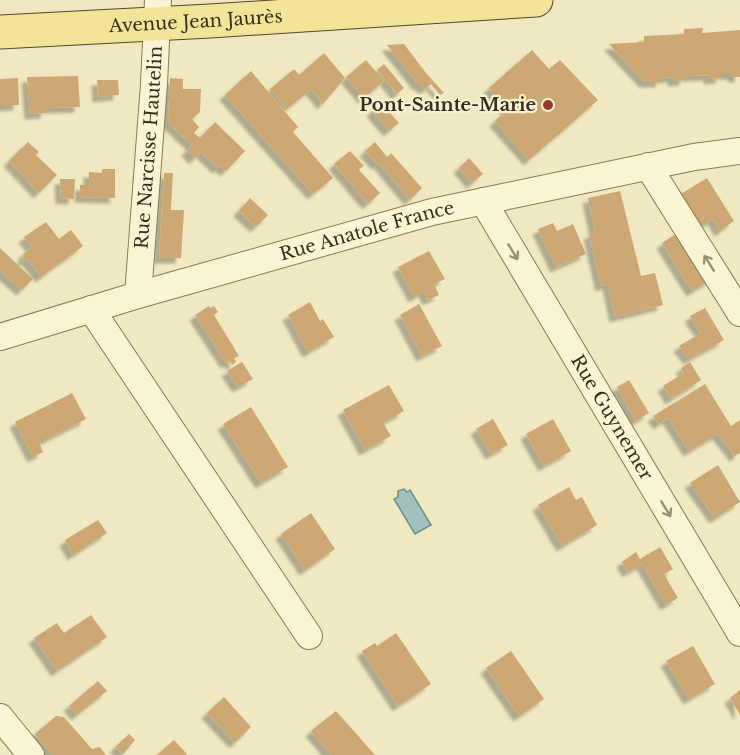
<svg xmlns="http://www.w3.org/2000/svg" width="740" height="755" font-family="'Libre Baskerville',serif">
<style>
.water{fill:#a3c1bc;stroke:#6a8f8b;stroke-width:1.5}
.building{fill:#cda875;filter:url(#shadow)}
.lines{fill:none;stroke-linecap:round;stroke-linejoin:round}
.minor-casing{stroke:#887958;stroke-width:28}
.major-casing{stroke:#55462c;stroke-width:35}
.minor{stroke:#f9f4d3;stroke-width:26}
.major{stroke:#f3e597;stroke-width:33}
.oneway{stroke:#989178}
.poi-dot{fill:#983827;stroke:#f6f1d0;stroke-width:2}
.labels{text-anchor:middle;stroke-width:4.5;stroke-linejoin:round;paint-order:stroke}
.street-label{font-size:18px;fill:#372e1d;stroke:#f6f1d0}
.poi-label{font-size:18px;font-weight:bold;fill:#372e1d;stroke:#f6f1d0;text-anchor:end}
</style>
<defs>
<filter id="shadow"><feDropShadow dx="-5.5" dy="5.5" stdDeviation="1.5" flood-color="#0004"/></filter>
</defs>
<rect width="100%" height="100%" fill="#efe8c0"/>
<!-- water -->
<path class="water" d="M404 489 407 492 410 490 431 525 415 534 394 499 398 497V491Z"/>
<!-- building -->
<path class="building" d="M703 28 702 33 740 30V77H733V74H721V78L709 79V75L685 76V80L673 81V77L661 78V82H645L609 44 644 42V36L684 34V29Z
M404 44 426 73 444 93 440 95 431 84 426 89 417 83 387 45Z
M532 50 549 69 560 60 598 100 529 160 495 121 507 110 489 88Z
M324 53 345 78 323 104 311 89 287 109 270 89 294 69 299 75Z
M366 60 384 81 364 98 346 77Z
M384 64 404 88 397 94 377 70Z
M251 71 298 127 293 132 333 178 313 194 225 95Z
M78 76 80 107 46 108V113L30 114 27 77Z
M18 78 19 105 0 106V79Z
M170 78 183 79V89H201L200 112 192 119 199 127 194 133 200 138 215 122 245 151 226 171 221 166 218 168 201 152 195 159 187 151 192 145 168 122Z
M97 80H118L119 95 98 97Z
M381 103 399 123 389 131 372 111Z
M28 142 39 152 36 155 57 175 39 193 9 161Z
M375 142 387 157 391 153 422 188 410 200 379 163 377 164 365 151Z
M350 151 364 166 359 169 360 171 380 193 368 204 334 164Z
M469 158 483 174 472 183 459 168Z
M102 169H115V198L80 197V185H89V172L102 173Z
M164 173H173L171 210H184L181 258H159Z
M707 178 734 221 720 231 713 219 696 230 676 197Z
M60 179H75L74 199 61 198Z
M620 191 641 276 655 273 663 305 615 317 608 284 601 286 589 234 595 232 588 198Z
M250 198 268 215 256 227 239 211Z
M46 222 59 239 71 230 83 246 41 277 27 259 24 262 22 258 25 256 23 254 32 247 24 237Z
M553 223 557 231 573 224 586 254 556 267 538 229Z
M682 230 712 279 692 291 662 243Z
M0 248 33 279 22 290 0 271Z
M429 251 445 279 434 284 439 295 428 300 424 291 414 297 398 267Z
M310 302 320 321 323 319 334 337 308 352 288 315Z
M419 304 442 346 422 356 400 315Z
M209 306 210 308 214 306 218 312 214 315 239 356 234 358 236 362 232 365 230 361 226 363 195 315Z
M705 308 724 340 689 359 679 346 701 333 690 316Z
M242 362 253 379 238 387 227 371Z
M690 362 701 380 671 399 663 386 684 373 681 368Z
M629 380 649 413 636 421 617 387Z
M705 384 731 426 740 420V453L735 456 718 434 689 451 668 418 659 424 653 416Z
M389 385 404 411 383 423 391 436 365 450 343 410Z
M72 393 86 419 39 443 43 452 33 457 15 422Z
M251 407 288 467 261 483 223 424Z
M493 419 508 445 491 454 476 429Z
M553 419 571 451 544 466 526 434Z
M718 465 740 502 715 518 690 483Z
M569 487 576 500 582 497 597 525 562 546 538 505Z
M311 513 335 549 305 570 281 534Z
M98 520 107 533 73 555 65 540Z
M660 547 673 569 664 574 678 598 666 605 642 564 628 572 622 562 636 552 640 559Z
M91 615 107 637 57 671 34 638 57 623 64 633Z
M396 633 431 684 398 706 362 651 375 643 377 646Z
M693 646 715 684 689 699 666 661Z
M511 651 544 699 519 716 486 668Z
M98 681 107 691 77 715 69 706Z
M740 690V715L730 698Z
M224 697 251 727 235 743 207 713Z
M336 711 375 755H331L311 731Z
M56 716 64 717 92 749 100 747 106 755H53L35 734Z
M129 734 135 740 123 754 115 747Z
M174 740 187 754 186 755H157Z"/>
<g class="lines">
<!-- minor casing -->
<g class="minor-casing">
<g id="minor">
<path d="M648 166 740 313"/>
<path id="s1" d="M483 201 740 633"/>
<path id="s2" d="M138 295 154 84 158 0"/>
<path d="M91 309 309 636"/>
<path id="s3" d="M0 337 138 295 432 212 694 157 740 151"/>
<path d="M0 717 31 755"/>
</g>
</g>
<!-- major casing -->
<g class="major-casing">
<g id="major">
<path id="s4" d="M0 32 210 21 536 0"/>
</g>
</g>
<!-- minor -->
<use href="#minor" class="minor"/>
<!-- major -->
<use href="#major" class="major"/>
</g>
<!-- one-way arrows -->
<defs><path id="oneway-shaft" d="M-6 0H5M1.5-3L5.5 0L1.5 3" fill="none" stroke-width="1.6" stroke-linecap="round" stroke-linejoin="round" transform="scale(1.5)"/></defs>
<g class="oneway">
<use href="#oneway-shaft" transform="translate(513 252) rotate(59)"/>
<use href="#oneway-shaft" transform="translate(709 263) rotate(-122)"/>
<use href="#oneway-shaft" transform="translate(666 509) rotate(59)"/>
</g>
<!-- markers -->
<circle class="poi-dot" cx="548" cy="105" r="6"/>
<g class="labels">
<!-- street labels -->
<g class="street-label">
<text dy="6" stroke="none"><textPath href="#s4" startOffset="196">Avenue Jean Jaurès</textPath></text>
<text dy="6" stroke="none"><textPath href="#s2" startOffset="148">Rue Narcisse Hautelin</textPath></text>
<text dy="6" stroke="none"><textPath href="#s3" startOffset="382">Rue Anatole France</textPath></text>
<text dy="6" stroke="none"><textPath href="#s1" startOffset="252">Rue Guynemer</textPath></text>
</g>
<!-- poi labels -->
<g class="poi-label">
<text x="536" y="111">Pont-Sainte-Marie</text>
</g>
</g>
</svg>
